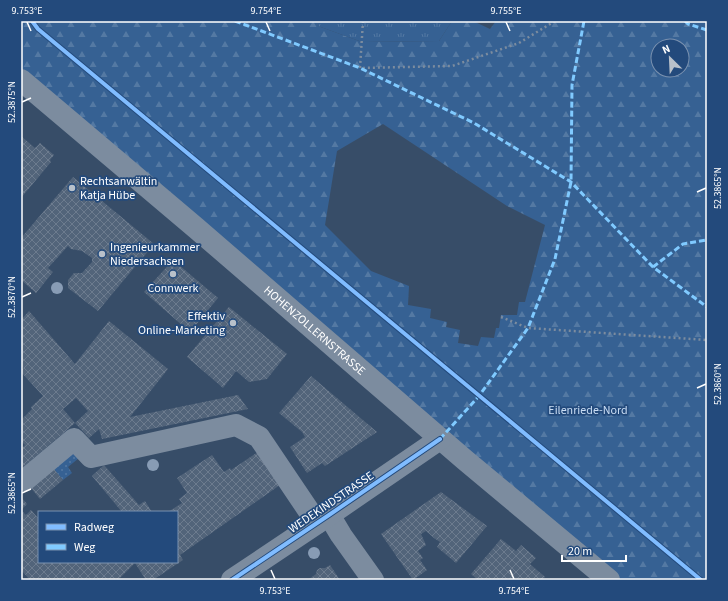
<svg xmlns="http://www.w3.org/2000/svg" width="728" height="601" font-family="'Source Sans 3',sans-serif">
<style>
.grass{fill:url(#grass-dots)}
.forest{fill:url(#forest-firs);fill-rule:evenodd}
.park{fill:url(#park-tufts)}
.building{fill:url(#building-cross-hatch);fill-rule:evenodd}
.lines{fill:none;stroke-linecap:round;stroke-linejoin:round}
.path{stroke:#7c8c9f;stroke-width:2.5;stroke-dasharray:2 3;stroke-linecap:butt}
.minor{stroke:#7c8c9f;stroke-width:22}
.quiet{stroke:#80caff;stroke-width:3;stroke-dasharray:6 3;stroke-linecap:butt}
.cycleway-casing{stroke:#234a7c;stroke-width:6}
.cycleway{stroke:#80bcff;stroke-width:4}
.tree{fill:#889cb5}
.ticks{fill:none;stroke:#fff;stroke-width:1.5}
.poi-dot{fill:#b9c1ca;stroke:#234a7c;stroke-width:1.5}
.labels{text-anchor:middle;stroke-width:3.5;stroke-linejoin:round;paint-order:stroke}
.poi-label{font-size:12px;fill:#fff;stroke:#234a7c;text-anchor:start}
.street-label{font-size:12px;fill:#fff;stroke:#234a7c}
.park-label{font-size:12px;fill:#caddf4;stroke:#234a7c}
.neatline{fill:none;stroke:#fff;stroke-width:1.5}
.ticks-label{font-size:10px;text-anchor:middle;fill:#fff}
</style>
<defs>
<pattern id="grass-dots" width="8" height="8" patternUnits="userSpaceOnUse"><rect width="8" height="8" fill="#366193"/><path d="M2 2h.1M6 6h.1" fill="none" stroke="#5479a3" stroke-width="1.8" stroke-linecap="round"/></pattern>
<pattern id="forest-firs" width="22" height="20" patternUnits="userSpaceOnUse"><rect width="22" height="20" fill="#366193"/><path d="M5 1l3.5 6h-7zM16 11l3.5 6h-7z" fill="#5479a3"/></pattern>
<pattern id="park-tufts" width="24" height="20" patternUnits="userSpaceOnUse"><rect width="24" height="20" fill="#366193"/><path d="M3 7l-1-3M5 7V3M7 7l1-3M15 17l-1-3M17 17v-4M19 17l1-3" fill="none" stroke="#5479a3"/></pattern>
<pattern id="building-cross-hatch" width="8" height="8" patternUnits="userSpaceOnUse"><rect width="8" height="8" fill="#52647a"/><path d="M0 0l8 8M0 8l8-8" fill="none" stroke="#6c7b8e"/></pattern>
</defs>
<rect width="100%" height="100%" fill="#374d68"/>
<!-- grass -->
<path class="grass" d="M71 452 79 458 68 467 72 473 63 480 53 468Z"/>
<!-- forest -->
<path class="forest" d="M21 21H317L318 26 362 42 439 41 452 21H473L490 29 496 21H707V580H609L21 80ZM658 46H682V70H658ZM383 124 507 206 545 225 525 302H519L517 315H501L499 328H496L494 338 481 337 478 346 458 343 460 330 446 327 447 322 430 318 431 309 408 305 409 286 371 271 325 225 337 151Z"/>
<!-- park -->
<path class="park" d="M317 21H452L439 41 362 42 318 26Z"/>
<!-- building -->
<path class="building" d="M21 136 35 148 40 143 54 155 50 160 51 162 21 198Z
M73 177 154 244 98 311 68 288V280L74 273H82L92 262V258L82 251 71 249 68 246 48 268 53 272 36 293 21 280V238Z
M173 260 218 298 190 332 144 292Z
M229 307 287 354 267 379 249 382 236 371 223 388 187 357Z
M29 311 75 364 109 321 168 369 130 417 238 395 248 409 102 439 99 429 89 438 75 423 21 469V449L25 445 21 441V420L32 409 31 407 43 396 21 372V370L24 368 21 365V320ZM76 398 88 411 75 423 63 409Z
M311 376 377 432 325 466 322 463 307 473 290 447 305 437 302 432 279 413Z
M258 452 280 485 180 555 183 560 153 580H146L135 563 119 579 120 580H30L21 570V497L27 504 21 510 26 515 31 510 39 519V562H177V512H168L182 503 179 499 187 493 177 478 212 455 224 472 230 468 231 470Z
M104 465 139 505 145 501 152 512H122L92 476Z
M53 468 63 480 40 499 30 487Z
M441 492 487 526 456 563 437 547 440 542 434 538 426 531 421 534 426 545 418 551 423 558 420 560 427 570 413 580 381 534Z
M501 539 516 551 521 545 536 558 530 564 545 577 542 580H478L471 574Z
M330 565 340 580H308L316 574 317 570 320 568H325Z"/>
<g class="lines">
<!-- path -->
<path class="path" d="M363 21 360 68 452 66 519 43 555 21
M501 317 528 328 707 340"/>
<!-- minor -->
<g class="minor">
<path id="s1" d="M21 80 196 228 465 460 609 580"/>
<path d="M25 480 74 439 91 457 236 425 259 437 317 523"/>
<path d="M329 515 341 535 373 580"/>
<path d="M232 580 329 515 440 439"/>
</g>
<!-- quiet -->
<path class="quiet" d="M235 21 360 68 474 123 571 182 653 267 707 307
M685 21 688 24 707 30
M653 267 683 244 707 240
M440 439 479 396 528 328 555 259 571 182 572 85 584 21"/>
<!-- cycleway casing -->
<g class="cycleway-casing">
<path id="cycleway" d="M32 21 38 29 701 580
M232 580 329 515 440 439"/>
</g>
<!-- cycleway -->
<use href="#cycleway" class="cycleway"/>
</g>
<!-- trees -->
<g class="tree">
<circle cx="57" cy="288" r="6"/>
<circle cx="153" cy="465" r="6"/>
<circle cx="314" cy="553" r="6"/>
</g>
<!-- ticks -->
<path class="ticks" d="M27 22 31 31M266 22 270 31M506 22 510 31M22 102 31 98M697 192 706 188M22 297 31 293M697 388 706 384M22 493 31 489M271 570 275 579M510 570 514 579"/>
<!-- markers -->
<g class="poi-dot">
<circle cx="72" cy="188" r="4"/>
<circle cx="102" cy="254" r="4"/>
<circle cx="173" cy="274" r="4"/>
<circle cx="233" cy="323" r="4"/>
</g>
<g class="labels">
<!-- poi labels -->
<g class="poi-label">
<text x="80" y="185">Rechtsanwältin<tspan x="80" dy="14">Katja Hübe</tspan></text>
<text x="110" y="251">Ingenieurkammer<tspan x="110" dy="14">Niedersachsen</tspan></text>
<text x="173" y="292" text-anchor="middle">Connwerk</text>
<text x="225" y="320" text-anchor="end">Effektiv<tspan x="225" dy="14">Online-Marketing</tspan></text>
</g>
<!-- street labels -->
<g class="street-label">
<text dy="4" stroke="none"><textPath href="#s1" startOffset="386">HOHENZOLLERNSTRASSE</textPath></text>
<text transform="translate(331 502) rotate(-34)" y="4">WEDEKINDSTRASSE</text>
</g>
<!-- park labels -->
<g class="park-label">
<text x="588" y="414">Eilenriede-Nord</text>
</g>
</g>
<!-- border -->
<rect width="728" height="601" fill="none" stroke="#234a7c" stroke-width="44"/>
<!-- legend -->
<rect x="38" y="511" width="140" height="52" fill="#234a7c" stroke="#7b92b0"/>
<rect x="46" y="524" width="20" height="6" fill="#80bcff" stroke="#7b92b0"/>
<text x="74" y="531" font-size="12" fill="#ffffff">Radweg</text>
<rect x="46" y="544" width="20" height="6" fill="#80caff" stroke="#7b92b0"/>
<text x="74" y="551" font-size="12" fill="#ffffff">Weg</text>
<!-- north arrow -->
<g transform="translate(670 58) rotate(336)"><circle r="19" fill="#234a7c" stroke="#7b92b0"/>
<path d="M0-3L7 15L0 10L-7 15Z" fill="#b9c1ca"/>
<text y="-6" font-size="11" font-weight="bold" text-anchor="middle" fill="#ffffff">N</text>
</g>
<!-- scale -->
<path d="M562 555v6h64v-6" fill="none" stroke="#ffffff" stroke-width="2"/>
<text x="568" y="555" font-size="12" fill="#ffffff" stroke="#234a7c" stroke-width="3" paint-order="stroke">20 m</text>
<rect x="22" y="22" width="684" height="557" class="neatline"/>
<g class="ticks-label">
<text x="27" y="14">9.753°E</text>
<text x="266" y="14">9.754°E</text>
<text x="506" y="14">9.755°E</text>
<text transform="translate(11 102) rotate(-90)" y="4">52.3875°N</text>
<text transform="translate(717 188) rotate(-90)" y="4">52.3865°N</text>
<text transform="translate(11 297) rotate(-90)" y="4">52.3870°N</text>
<text transform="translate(717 384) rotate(-90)" y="4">52.3860°N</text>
<text transform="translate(11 493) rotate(-90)" y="4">52.3865°N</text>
<text x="275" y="594">9.753°E</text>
<text x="514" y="594">9.754°E</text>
</g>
</svg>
